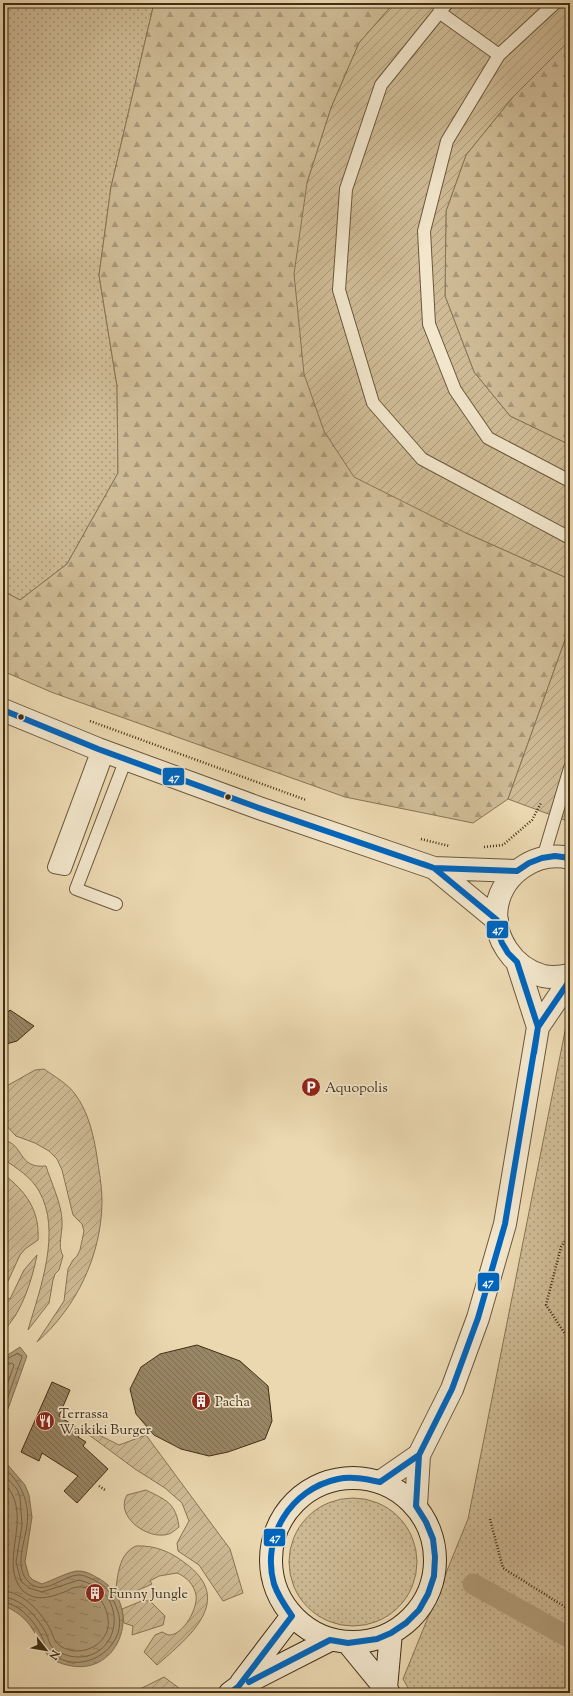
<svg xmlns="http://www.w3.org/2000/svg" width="573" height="1696" font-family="'Sorts Mill Goudy',serif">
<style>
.grass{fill:url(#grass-dots);stroke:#887454}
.forest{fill:url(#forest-firs);stroke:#887454}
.garden{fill:url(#garden-furrows);stroke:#887454}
.water{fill:url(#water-ripples);stroke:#847151}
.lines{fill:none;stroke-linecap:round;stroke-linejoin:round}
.shore{stroke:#796647;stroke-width:1}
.canal{stroke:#b19e7b;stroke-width:21}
.building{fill:url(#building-back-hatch);stroke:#412e13}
.lane-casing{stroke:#6c583a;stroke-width:14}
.street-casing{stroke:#6c583a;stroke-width:24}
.secondary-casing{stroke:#412e13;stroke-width:24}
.path{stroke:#412e13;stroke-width:2.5;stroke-dasharray:1 2;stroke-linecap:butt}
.lane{stroke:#f2e6cc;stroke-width:12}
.street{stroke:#f2e6cc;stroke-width:22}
.secondary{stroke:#f2e6cc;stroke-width:22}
.bus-1-casing{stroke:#f2e6cc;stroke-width:9}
.bus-1{stroke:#0065bd;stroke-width:6}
.bus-dot{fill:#412e13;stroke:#f2e6cc;stroke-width:1.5}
.labels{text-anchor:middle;stroke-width:3.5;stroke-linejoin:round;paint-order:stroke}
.poi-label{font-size:14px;fill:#412e13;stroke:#f2e6cc;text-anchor:start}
.line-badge{stroke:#f2e6cc;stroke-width:1.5}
.badge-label{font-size:11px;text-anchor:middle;font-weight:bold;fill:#fff}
</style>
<defs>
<pattern id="grass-dots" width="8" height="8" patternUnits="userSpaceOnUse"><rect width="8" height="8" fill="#cebb96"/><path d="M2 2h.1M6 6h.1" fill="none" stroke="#a99879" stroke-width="1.8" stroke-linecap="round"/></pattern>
<pattern id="forest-firs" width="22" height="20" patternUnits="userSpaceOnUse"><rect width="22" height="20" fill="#cebb96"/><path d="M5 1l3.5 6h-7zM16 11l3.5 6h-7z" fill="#a99879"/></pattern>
<pattern id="garden-furrows" width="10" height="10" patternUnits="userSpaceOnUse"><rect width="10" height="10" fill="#cebb96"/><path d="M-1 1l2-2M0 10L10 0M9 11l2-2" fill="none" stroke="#a99879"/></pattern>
<pattern id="water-ripples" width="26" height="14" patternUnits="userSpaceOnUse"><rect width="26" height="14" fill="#b19e7b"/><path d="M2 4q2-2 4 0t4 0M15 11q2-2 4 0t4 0" fill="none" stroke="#928164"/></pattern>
<pattern id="building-back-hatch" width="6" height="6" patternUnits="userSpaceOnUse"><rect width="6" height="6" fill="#998665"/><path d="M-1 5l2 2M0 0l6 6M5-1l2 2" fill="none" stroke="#7e6e52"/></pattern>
</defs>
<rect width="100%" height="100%" fill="#ebd8b1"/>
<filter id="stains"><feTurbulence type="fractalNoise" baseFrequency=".005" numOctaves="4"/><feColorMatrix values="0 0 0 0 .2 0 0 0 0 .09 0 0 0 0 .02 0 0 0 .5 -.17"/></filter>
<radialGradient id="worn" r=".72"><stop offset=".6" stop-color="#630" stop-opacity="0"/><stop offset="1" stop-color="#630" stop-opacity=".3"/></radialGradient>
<!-- grass -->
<path class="grass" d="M3 3H154L111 187 99 275 117 386 118 473 67 564 20 600 3 591Z
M570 1024V1693H411L403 1679 468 1519 566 1026Z
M289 1562a64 64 0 1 1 128 0a64 64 0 1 1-128 0Z"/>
<!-- forest -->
<path class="forest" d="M154 3H394L359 43 331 108 307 183 466 533 567 578 570 603V626L508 799 473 823 345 797 51 692 3 671V591L20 600 67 564 118 473 117 386 99 275 111 187Z
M570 40V445L510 416 474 372 445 296 446 211 466 155 513 97Z"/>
<!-- garden -->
<path class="garden" d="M394 3H570V40L513 97 466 155 446 211 445 296 474 372 510 416 570 445V603L567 578 466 533 354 477 324 431 304 374 294 274 307 183 331 108 359 43Z
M570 626V822L508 799Z
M44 1069C54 1076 68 1084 75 1094 88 1111 94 1136 97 1157 99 1171 102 1186 102 1200 102 1254 77 1307 37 1342L64 1301 68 1269 73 1260 77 1256 80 1250 84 1231 82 1224 73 1215 62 1170 57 1159 49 1151 35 1143 16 1136 3 1122V1088L35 1070Z
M3 1140C25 1144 17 1169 46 1166 51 1182 62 1205 62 1221 63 1233 57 1245 63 1256L59 1270 55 1274 53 1280 49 1303 28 1330C40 1289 62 1231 39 1191 31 1177 17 1168 3 1159Z
M3 1174C26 1191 40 1211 38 1240L25 1249 20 1255 3 1292Z
M37 1255C32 1280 22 1313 3 1331V1297L10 1299 24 1270Z
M85 1432H93L119 1445 146 1435 230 1549 243 1593 223 1601 199 1565 178 1551 177 1543 189 1521 182 1503 165 1488 135 1469Z
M146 1490C166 1500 176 1503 179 1527 174 1531 170 1535 163 1535 144 1537 115 1515 127 1495Z
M136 1546C155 1545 171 1552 185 1563 236 1600 189 1637 157 1665L144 1652 155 1635 162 1632C165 1633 167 1635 170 1635 184 1634 198 1608 196 1595 194 1585 187 1577 177 1573L159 1576 150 1581 152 1584 120 1598 114 1590 116 1588C118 1572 120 1553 136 1546Z
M144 1600 147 1601 149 1600 165 1616 163 1625 132 1635 133 1626 124 1623 122 1609Z
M164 1677 179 1688 173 1693H132Z"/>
<!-- water -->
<path class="water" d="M20 1347 27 1356 8 1409 3 1410V1358Z
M3 1462 7 1464 25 1485 29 1495 32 1517 25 1562 29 1576 33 1580 42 1584C51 1581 72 1570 79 1571 85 1571 91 1574 96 1577 146 1602 121 1679 67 1665 42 1659 45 1647 33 1630 26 1618 16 1611 3 1605Z"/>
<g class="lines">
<!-- shore -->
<path class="shore" d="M3 1361 18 1353 22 1357 5 1405 3 1406
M3 1366 12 1363 14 1365 3 1397
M3 1467C21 1482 30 1502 27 1525 25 1542 15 1564 26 1579 42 1600 62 1575 79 1575 85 1575 91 1579 96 1581 104 1585 109 1590 112 1598 118 1609 122 1620 118 1633 108 1661 71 1673 49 1651 45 1648 44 1641 42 1637 35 1622 20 1604 3 1602
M3 1474 17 1489 20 1497 22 1525 16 1562 21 1581 29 1588 42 1592 79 1580C86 1582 95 1585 101 1590 126 1613 114 1657 78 1657 69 1657 58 1653 52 1647 49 1644 48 1637 46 1633 38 1618 22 1598 3 1597
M3 1483C6 1486 10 1490 12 1494 28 1525 0 1564 22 1590 36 1603 51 1597 67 1591 70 1589 74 1587 78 1587 98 1585 113 1615 107 1631 104 1639 98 1645 91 1648 81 1653 65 1652 57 1643 53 1639 52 1631 49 1627 40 1611 23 1592 3 1591"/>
<!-- canal -->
<path class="canal" d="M473 1584 570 1638"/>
</g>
<!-- building -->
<path class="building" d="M10 1010 34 1026 17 1041 3 1045V1017Z
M197 1345 240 1361 268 1386 272 1421 265 1439 228 1452 209 1456 181 1449 154 1435 136 1414 130 1389 141 1367 160 1354Z
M52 1382 70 1390 59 1416 82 1431 78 1437 86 1442 83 1446 108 1469 77 1503 64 1491 78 1476 42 1453 39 1461 21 1452Z"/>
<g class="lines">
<!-- lane casing -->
<g class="lane-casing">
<path id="lane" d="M447 3 381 85 346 189 339 290 373 403 422 459 570 538
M555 3 499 55 447 141 424 231 429 324 455 390 488 438 570 481
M439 12 499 55
M98 749 54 867 65 869 108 752
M543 858 570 768
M116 904 76 889 126 759"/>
</g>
<!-- street casing -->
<g class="street-casing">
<path id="street" d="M3 710 98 749 259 808 434 868 517 871
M570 858C537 850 503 873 497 906 492 937 513 968 543 976 552 978 561 977 570 975
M434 868 497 920
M517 962 538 1027
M380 1482 419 1455
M416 1506 419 1455 452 1389 478 1318 505 1224 538 1027 570 980"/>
</g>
<!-- secondary casing -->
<g class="secondary-casing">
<path id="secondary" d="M271 1560a82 82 0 1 1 164 0a82 82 0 1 1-164 0Z
M348 1643 389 1693
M241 1683 292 1616
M386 1688 391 1633
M230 1693 238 1687 330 1640"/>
</g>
<!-- path -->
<path class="path" d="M90 721 306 800
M421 839 449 846
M484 847 503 845 532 820 541 803
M570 1234 561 1247 546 1305 570 1341
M99 1486 105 1490
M490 1519 503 1568 570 1610"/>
<!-- lane -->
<use href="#lane" class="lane"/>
<!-- street -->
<use href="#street" class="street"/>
<!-- secondary -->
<use href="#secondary" class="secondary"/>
<!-- bus-1 casing -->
<g class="bus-1-casing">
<path id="bus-1" d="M3 710 98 749 259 808 434 868 497 920 498 932 502 943 508 953 517 962 538 1027 505 1224 478 1318 452 1389 419 1455 380 1482C366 1479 351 1476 338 1479 290 1489 261 1538 274 1584 278 1596 285 1606 292 1616L238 1687 230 1693
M423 864 434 868 517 871 529 863 542 858 555 856 570 858
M534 1053 538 1027 570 980
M249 1682 330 1640 348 1643 377 1639 391 1633 406 1623 419 1610 428 1594 434 1576 435 1557 433 1539 426 1522 416 1506 419 1455 430 1433"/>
</g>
<!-- bus-1 -->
<use href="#bus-1" class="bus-1"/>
</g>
<!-- icons -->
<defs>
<g id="parking-disc" transform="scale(1)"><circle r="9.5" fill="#8f2418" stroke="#f2e6cc"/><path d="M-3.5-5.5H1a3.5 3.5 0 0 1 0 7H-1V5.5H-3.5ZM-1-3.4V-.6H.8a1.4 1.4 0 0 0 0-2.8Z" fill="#fff"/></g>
<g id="building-disc" transform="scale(1)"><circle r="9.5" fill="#8f2418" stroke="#f2e6cc"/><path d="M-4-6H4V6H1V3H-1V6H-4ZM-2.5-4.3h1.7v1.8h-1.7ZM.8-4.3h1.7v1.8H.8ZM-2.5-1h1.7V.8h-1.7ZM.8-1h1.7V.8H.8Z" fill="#fff"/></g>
<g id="restaurant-disc" transform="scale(1)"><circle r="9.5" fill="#8f2418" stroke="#f2e6cc"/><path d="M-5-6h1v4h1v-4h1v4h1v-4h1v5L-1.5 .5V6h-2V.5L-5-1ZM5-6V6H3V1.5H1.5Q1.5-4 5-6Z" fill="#fff"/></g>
</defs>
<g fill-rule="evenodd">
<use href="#parking-disc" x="311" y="1087"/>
<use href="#building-disc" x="201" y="1401"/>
<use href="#restaurant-disc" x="45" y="1421"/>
<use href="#building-disc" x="95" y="1593"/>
</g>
<!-- markers -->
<g class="bus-dot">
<circle cx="21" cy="717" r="3.5"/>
<circle cx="228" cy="797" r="3.5"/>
</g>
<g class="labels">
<!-- poi labels -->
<g class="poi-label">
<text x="325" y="1092">Aquopolis</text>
<text x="215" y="1406">Pacha</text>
<text x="59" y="1418">Terrassa<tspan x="59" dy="16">Waikiki Burger</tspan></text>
<text x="109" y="1598">Funny Jungle</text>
</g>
</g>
<g class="line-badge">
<rect x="162" y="767" width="23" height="19" rx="4" fill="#0065bd"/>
<rect x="486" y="920" width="23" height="19" rx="4" fill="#0065bd"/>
<rect x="477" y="1272" width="23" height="20" rx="4" fill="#0065bd"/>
<rect x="263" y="1528" width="23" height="19" rx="4" fill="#0065bd"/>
</g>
<g class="badge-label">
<text x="174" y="781">47</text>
<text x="498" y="933">47</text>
<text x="488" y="1286">47</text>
<text x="275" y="1541">47</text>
</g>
<!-- margin -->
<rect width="573" height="1696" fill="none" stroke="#ebd8b1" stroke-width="16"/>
<rect x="4" y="4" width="565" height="1688" fill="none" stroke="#412e13" stroke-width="2"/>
<rect x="8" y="8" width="557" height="1680" fill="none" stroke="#412e13"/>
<!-- north arrow -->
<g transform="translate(46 1650) rotate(121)" stroke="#f2e6cc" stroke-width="3" paint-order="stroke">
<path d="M0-3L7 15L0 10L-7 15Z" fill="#412e13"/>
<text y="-6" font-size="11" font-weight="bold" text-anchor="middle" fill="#412e13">N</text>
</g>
<rect width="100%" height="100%" filter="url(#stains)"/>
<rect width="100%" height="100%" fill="url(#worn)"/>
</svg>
